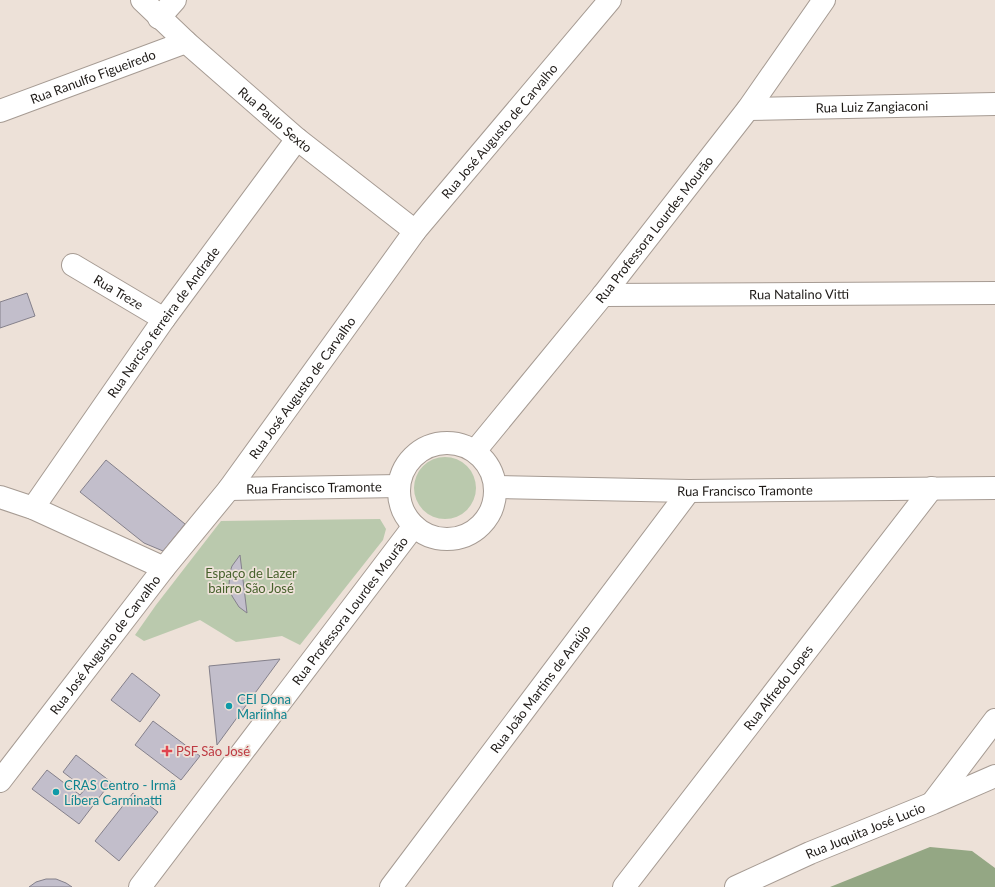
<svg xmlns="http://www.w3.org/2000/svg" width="995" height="887" font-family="Lato,sans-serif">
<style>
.green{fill:#bac9ad}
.forest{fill:#94a784}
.building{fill:#c2becb;stroke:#84808b}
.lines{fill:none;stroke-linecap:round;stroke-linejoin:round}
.minor-casing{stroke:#a69b93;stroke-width:24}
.minor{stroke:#fff;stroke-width:22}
.culture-dot{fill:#0f9aa8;stroke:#ede1d8;stroke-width:1.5}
.health-dot{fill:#e0444e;stroke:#ede1d8;stroke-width:1.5}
.labels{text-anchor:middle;stroke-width:3.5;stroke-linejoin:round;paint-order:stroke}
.street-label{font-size:13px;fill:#1e1a17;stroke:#ede1d8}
.park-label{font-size:13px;fill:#47612c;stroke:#ede1d8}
.culture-label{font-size:13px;fill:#0d838f;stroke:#ede1d8;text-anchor:start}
.health-label{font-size:13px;fill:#be3a42;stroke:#ede1d8;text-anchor:start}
</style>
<rect width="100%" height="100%" fill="#ede1d8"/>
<!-- green -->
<path class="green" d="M414 488a31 31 0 1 1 62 0a31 31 0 1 1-62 0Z
M380 519 386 529 383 540 300 645 282 636 236 642 200 620 144 641 135 635 156 605 221 521Z"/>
<!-- forest -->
<path class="forest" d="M930 847 972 851 995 868V887H830Z"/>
<!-- building -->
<path class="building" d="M27 293 35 316 0 328V302Z
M106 460 185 524 163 551 144 543 80 492Z
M240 555 247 613 239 607 232 596 229 585 230 572 232 566Z
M280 659 217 745 209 666Z
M132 673 160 695 140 722 111 700Z
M153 721 200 756 181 780 135 745Z
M76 755 111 782 79 824 32 789 47 770 80 795 85 789 63 772Z
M133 793 158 812 119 861 95 841Z
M46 879H56L66 883 72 887H29L36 882Z"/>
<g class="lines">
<!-- minor casing -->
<g class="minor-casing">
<g id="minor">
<path id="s1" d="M142 0 186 42 297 139 415 231"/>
<path d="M159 18 175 0"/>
<path id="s2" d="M748 109 995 104"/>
<path id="s3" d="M0 111 186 42"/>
<path id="s4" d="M73 265 164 319"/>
<path id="s5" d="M603 295 995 293"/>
<circle cx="447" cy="491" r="48"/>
<path id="s6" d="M475 451 603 295 748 109 824 0"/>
<path id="s7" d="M495 487 689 491 995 488"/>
<path id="s8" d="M229 489 399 486"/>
<path d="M0 497 33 508 164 568"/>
<path id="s9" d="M33 508 164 319 297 139"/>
<path id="s10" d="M0 781 164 568 229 489 415 231 610 0"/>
<path d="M933 802 995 720"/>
<path id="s11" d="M140 887 414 526"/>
<path id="s12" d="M391 887 689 491"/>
<path id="s13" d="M624 887 932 488"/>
<path id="s14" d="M736 887 810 853 933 803 995 776"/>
</g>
</g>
<!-- minor -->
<use href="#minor" class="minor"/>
</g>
<!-- markers -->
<g class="culture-dot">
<circle cx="229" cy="706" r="4"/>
<circle cx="56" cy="792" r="4"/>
</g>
<path class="health-dot" d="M165 745h4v4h4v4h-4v4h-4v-4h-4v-4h4z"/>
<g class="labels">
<!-- street labels -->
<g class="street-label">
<text dy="5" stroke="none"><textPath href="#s3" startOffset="99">Rua Ranulfo Figueiredo</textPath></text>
<text dy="5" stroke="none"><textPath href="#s2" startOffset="124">Rua Luiz Zangiaconi</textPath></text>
<text dy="5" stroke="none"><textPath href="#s1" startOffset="179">Rua Paulo Sexto</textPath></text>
<text dy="5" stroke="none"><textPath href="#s10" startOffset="820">Rua José Augusto de Carvalho</textPath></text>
<text dy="5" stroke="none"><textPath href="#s6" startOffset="285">Rua Professora Lourdes Mourão</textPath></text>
<text dy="5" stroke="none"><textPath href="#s4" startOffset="53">Rua Treze</textPath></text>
<text dy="5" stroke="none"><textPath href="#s5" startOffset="196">Rua Natalino Vitti</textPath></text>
<text dy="5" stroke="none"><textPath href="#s9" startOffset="227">Rua Narciso ferreira de Andrade</textPath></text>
<text dy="5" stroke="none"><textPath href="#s10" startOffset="496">Rua José Augusto de Carvalho</textPath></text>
<text dy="5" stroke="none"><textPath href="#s8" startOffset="85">Rua Francisco Tramonte</textPath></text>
<text dy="5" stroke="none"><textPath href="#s7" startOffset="250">Rua Francisco Tramonte</textPath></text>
<text dy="5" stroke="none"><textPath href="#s11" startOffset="347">Rua Professora Lourdes Mourão</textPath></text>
<text dy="5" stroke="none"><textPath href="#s10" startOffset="172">Rua José Augusto de Carvalho</textPath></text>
<text dy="5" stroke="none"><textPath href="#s13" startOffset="252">Rua Alfredo Lopes</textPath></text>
<text dy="5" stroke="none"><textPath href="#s12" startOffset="248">Rua João Martins de Araújo</textPath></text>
<text dy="5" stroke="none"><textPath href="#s14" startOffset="141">Rua Juquita José Lucio</textPath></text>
</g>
<!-- park labels -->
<g class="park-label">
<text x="251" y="578">Espaço de Lazer<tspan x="251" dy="15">bairro São José</tspan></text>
</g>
<!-- culture labels -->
<g class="culture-label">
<text x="237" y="704">CEI Dona<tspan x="237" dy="15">Mariinha</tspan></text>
<text x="64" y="790">CRAS Centro - Irmã<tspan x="64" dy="15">Líbera Carminatti</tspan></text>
</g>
<!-- health labels -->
<g class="health-label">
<text x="176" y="756">PSF São José</text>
</g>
</g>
</svg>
